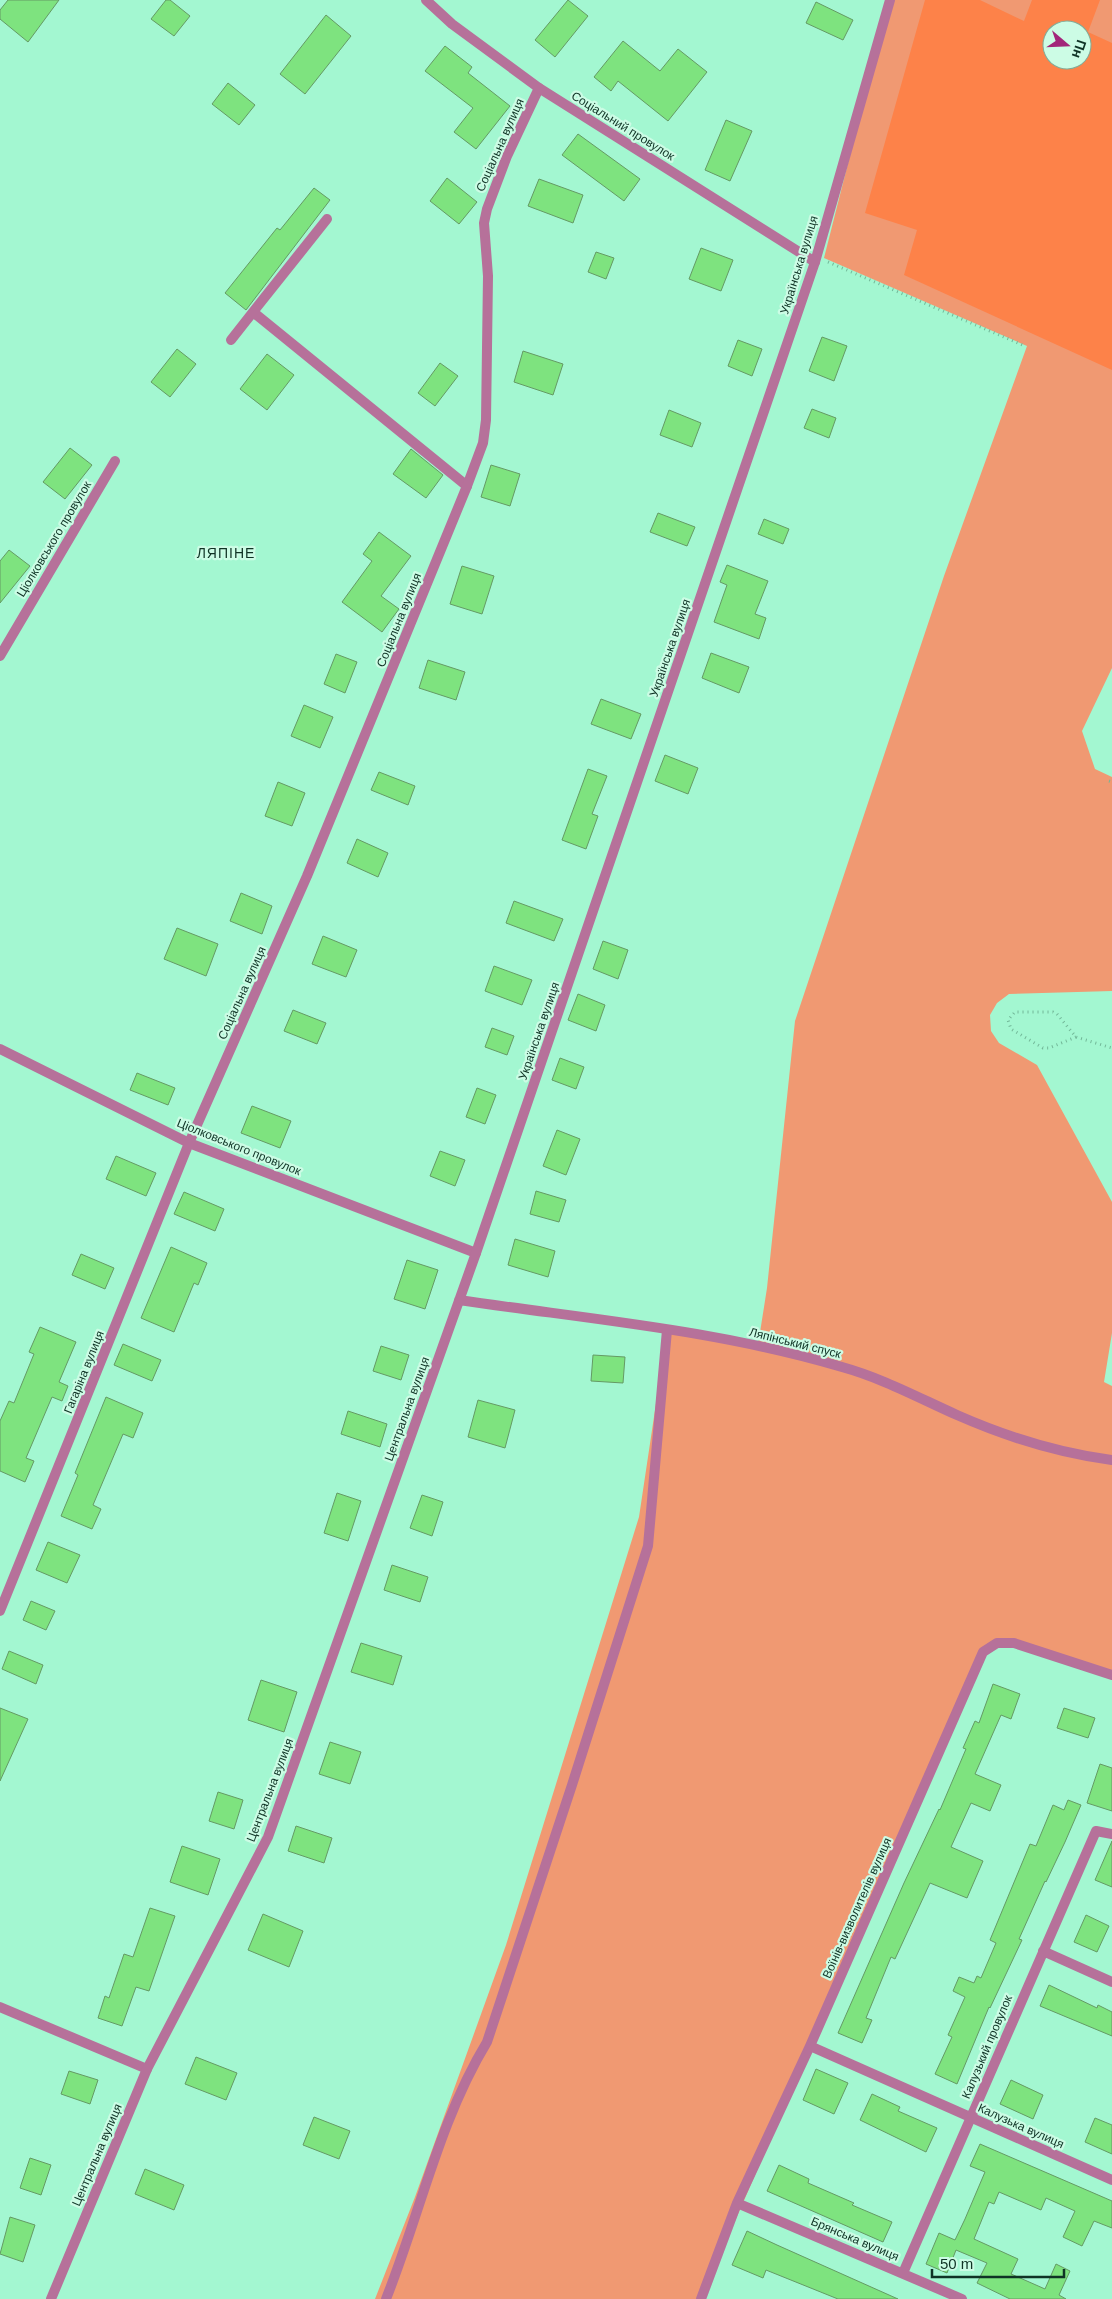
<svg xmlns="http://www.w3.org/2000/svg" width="1112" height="2299" font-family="Arial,sans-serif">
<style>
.green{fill:#f09972;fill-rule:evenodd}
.forest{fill:#fd8249;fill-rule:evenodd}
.building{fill:#7ee37f;stroke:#649a64}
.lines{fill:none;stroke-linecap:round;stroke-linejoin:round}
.path{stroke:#73b899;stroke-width:3;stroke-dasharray:1 4;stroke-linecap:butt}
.service{stroke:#b6719a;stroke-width:10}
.minor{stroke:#b6719a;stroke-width:10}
.tertiary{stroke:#b6719a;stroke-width:10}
.labels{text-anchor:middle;stroke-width:4.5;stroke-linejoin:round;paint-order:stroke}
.street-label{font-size:12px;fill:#0f3325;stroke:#ccfce5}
.neighbourhood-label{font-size:14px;letter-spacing:1px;fill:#0f3325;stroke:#ccfce5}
</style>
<rect width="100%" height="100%" fill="#a3f7d1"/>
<!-- green -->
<path class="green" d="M894 0H1112V668L1082 731 1095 769 1112 777V991L1009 994 997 1003 990 1015 991 1031 999 1043 1037 1065 1112 1202V1333L1104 1382 1112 1386V1675L1014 1643 983 1652 701 2299H375L415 2197 506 1945 639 1517 667 1330 758 1345 767 1288 795 1021 944 576 1027 346 824 258 861 112ZM1052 30H1082V60H1052Z"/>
<!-- forest -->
<path class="forest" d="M925 0H980L1024 21 1032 0H1100L1088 32 1112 43V370L904 275 917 230 865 213ZM1052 30H1082V60H1052Z"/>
<!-- building -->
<path class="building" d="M8 0H59L28 42 0 19V10Z
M166 0H170L190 16 174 36 151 19Z
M568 0 588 16 555 57 535 40Z
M816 2 853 20 843 40 806 23Z
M326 15 351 36 305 94 280 74Z
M623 41 660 71 678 49 707 72 668 121 618 81 611 91 594 77Z
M445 46 472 67 468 73 510 106 476 149 454 132 473 108 425 71Z
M228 83 255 105 239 125 212 104Z
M726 120 752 131 730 181 705 170Z
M578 134 640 179 624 201 562 155Z
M447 178 477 202 459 224 430 201Z
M539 179 583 195 573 223 528 206Z
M314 188 330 200 246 310 225 293 277 228 280 230Z
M701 248 733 260 721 291 689 279Z
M596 252 614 258 606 279 588 272Z
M822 337 847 346 834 381 809 371Z
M738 340 762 349 752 376 728 366Z
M177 349 196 364 170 397 151 382Z
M523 351 563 364 553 395 514 382Z
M267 354 294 375 267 410 240 389Z
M440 363 458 376 435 406 418 393Z
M812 409 836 418 829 438 804 428Z
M669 410 701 423 692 447 660 435Z
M70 448 92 465 65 499 43 482Z
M411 449 443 475 426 498 393 474Z
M491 465 520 474 510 506 481 497Z
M658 513 695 527 687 546 650 532Z
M764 519 789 529 783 544 758 534Z
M379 532 411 556 381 596 399 609 382 632 342 602 372 561 363 554Z
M9 550 30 566 0 603V561Z
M727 565 768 581 755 614 766 618 759 639 714 622 727 585 720 582Z
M462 566 494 576 482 614 450 604Z
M711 653 749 667 739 693 702 678Z
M336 654 357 662 345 693 324 684Z
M428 660 465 672 456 700 419 688Z
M601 699 641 714 631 739 591 724Z
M304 705 333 717 320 748 291 736Z
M665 755 698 768 688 794 655 781Z
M588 769 607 776 592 814 598 816 586 849 562 840Z
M379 772 415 786 408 805 371 790Z
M278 782 305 793 292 826 265 816Z
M357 839 388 853 378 877 347 863Z
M241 893 272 906 262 934 230 921Z
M514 901 563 919 554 941 506 923Z
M177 928 218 944 206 976 164 959Z
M323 936 357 950 346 977 312 964Z
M603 941 628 950 618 979 593 969Z
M494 966 532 980 522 1005 485 991Z
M578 994 605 1005 596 1031 568 1020Z
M293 1010 326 1023 317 1044 284 1031Z
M492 1028 514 1036 507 1055 485 1047Z
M560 1058 584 1067 576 1089 552 1080Z
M137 1073 175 1088 168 1105 130 1090Z
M477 1088 496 1095 485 1124 466 1117Z
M252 1106 291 1121 280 1148 241 1133Z
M557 1130 580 1139 566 1175 543 1166Z
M440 1151 465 1160 455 1186 430 1176Z
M116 1156 156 1173 146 1196 106 1179Z
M536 1191 566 1200 559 1222 530 1214Z
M184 1192 224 1209 215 1231 174 1214Z
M515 1239 555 1251 548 1277 508 1265Z
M171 1247 207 1263 198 1285 194 1283 174 1332 141 1318Z
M81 1254 114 1268 105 1289 72 1275Z
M407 1260 438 1270 425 1309 394 1299Z
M40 1327 76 1342 59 1382 68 1386 62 1401 52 1397 26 1458 34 1461 25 1482 0 1471V1421L9 1401 14 1403 34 1354 29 1352Z
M123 1344 161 1360 152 1381 114 1365Z
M381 1346 409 1355 401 1380 373 1371Z
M593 1355 625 1357 623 1383 591 1381Z
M106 1397 143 1413 133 1438 123 1434 93 1505 101 1509 92 1529 61 1516 78 1475 75 1473Z
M478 1400 515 1410 505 1448 468 1437Z
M348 1411 387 1424 380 1447 341 1434Z
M337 1493 361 1501 348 1541 324 1533Z
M422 1495 443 1502 432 1536 410 1528Z
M48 1542 80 1555 67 1583 36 1570Z
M392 1565 428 1577 420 1602 384 1590Z
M31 1601 55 1611 46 1630 23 1620Z
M361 1643 402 1656 393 1685 351 1672Z
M9 1651 43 1665 36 1684 2 1669Z
M261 1680 297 1692 284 1732 248 1720Z
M993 1684 1020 1694 1011 1719 1001 1715 975 1774 1001 1785 990 1811 971 1803 951 1847 983 1861 967 1898 930 1883 895 1959 891 1957 866 2018 872 2020 862 2043 838 2033 904 1883 939 1809 940 1810 966 1749 963 1748 975 1721 979 1723Z
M0 1708 28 1719 0 1781Z
M1064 1708 1095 1718 1088 1738 1057 1728Z
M330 1742 361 1752 350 1784 319 1774Z
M1100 1764 1112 1768V1811L1087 1803Z
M218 1792 243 1800 234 1829 209 1821Z
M1068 1800 1081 1805 1065 1842 1046 1882 1045 1881 1019 1939 1022 1940 990 2008 989 2007 957 2084 935 2074 952 2037 948 2035 965 1997 953 1991 959 1977 974 1983 977 1976 981 1978 996 1943 990 1940 1030 1844 1036 1846 1053 1805 1064 1810Z
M296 1826 332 1838 324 1863 288 1851Z
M1112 1841V1887L1095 1880Z
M182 1846 220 1859 208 1895 170 1882Z
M150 1908 175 1916 149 1991 136 1987 122 2026 98 2018 105 1996 109 1998 124 1954 133 1957Z
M263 1914 303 1931 289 1967 248 1950Z
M1086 1915 1109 1926 1097 1952 1074 1942Z
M1049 1985 1097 2008 1098 2005 1112 2012V2036L1040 2006Z
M196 2057 237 2073 226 2100 185 2084Z
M816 2069 848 2083 834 2114 803 2100Z
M69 2071 98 2080 90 2104 61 2094Z
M1011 2080 1043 2095 1033 2119 1000 2104Z
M872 2094 900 2107 898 2111 937 2128 926 2152 860 2120Z
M314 2117 350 2131 339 2159 303 2145Z
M1095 2118 1112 2125V2154L1085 2142Z
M980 2144 1112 2201V2228L1094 2221 1082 2246 1063 2237 1075 2211 1046 2198 1041 2210 999 2192 994 2204 989 2202 974 2239 1018 2259 1011 2274 1045 2289 1056 2264 1070 2271 1059 2295 1066 2299H1010L977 2283 987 2263 956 2250 947 2273 926 2264 939 2233 955 2240 965 2219 985 2172 970 2166Z
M30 2158 51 2165 41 2195 20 2188Z
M779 2165 809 2179 808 2183 854 2203 852 2205 892 2222 883 2242 767 2191Z
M145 2169 184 2185 174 2210 135 2194Z
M10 2217 35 2225 23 2262 0 2254Z
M747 2231 777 2245 898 2299H838L766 2270 763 2278 732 2265Z"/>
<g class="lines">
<!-- path -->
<path class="path" d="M828 262 1025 346
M1109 781 1112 782
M1076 1037 1049 1048H1043L1011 1029 1008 1020 1015 1012H1053L1057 1014 1076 1037 1112 1048"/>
<!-- service -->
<path class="service" d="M253 312 327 219
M231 340 253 312 467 486
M386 2299C420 2214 439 2121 487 2042L572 1785 648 1546 667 1330"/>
<!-- minor -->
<path class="minor" d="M815 262 890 0
M0 656 115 461
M0 1049 189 1143 476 1253
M0 1611 189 1143 307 876 467 486 483 443 486 420 488 276 484 223 487 209 507 156 539 88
M1043 1951 1112 1982
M0 2007 147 2069
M810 2046 1112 2180
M737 2203 962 2299
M903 2273 1096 1831 1112 1834
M701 2299 737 2203 810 2046 983 1652 997 1643H1014L1112 1675"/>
<!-- tertiary -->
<path class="tertiary" d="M459 1300C587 1319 718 1330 842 1367 882 1378 919 1398 957 1415 1007 1437 1058 1453 1112 1460
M51 2299 147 2069 268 1837 476 1253 815 262 539 88 452 24 426 0"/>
</g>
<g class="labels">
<!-- street labels -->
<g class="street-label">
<text transform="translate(623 126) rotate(32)" y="4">Соціальний провулок</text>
<text transform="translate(500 145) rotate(-66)" y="4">Соціальна вулиця</text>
<text transform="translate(799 265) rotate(-73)" y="4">Українська вулиця</text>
<text transform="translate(54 539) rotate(-59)" y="4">Ціолковського провулок</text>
<text transform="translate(399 620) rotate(-68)" y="4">Соціальна вулиця</text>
<text transform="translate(670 648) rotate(-71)" y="4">Українська вулиця</text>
<text transform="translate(242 993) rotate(-66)" y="4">Соціальна вулиця</text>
<text transform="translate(539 1031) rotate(-71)" y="4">Українська вулиця</text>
<text transform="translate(239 1147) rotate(22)" y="4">Ціолковського провулок</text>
<text transform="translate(795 1343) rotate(14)" y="4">Ляпінський спуск</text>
<text transform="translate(84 1372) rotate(-68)" y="4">Гагаріна вулиця</text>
<text transform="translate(407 1409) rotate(-70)" y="4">Центральна вулиця</text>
<text transform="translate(270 1790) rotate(-69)" y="4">Центральна вулиця</text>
<text transform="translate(857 1908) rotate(-66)" y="4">Воїнів-визволителів вулиця</text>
<text transform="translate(987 2047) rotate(-67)" y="4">Калузький провулок</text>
<text transform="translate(1021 2126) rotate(24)" y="4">Калузька вулиця</text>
<text transform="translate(97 2155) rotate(-67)" y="4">Центральна вулиця</text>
<text transform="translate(855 2239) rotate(23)" y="4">Брянська вулиця</text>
</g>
<!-- neighbourhood labels -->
<g class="neighbourhood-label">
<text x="226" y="558">ЛЯПІНЕ</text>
</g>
</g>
<!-- north arrow -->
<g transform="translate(1067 45) rotate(109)"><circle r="24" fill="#ccfce5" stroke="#80ac98"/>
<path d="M0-4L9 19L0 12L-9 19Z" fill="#a2267a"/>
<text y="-8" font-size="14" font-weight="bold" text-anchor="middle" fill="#0f3325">Пн</text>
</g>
<!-- scale -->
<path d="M932 2269v8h132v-8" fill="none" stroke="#0f3325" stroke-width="2.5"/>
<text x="940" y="2269" font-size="15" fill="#0f3325" stroke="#ccfce5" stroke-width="4" paint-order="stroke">50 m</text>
</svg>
